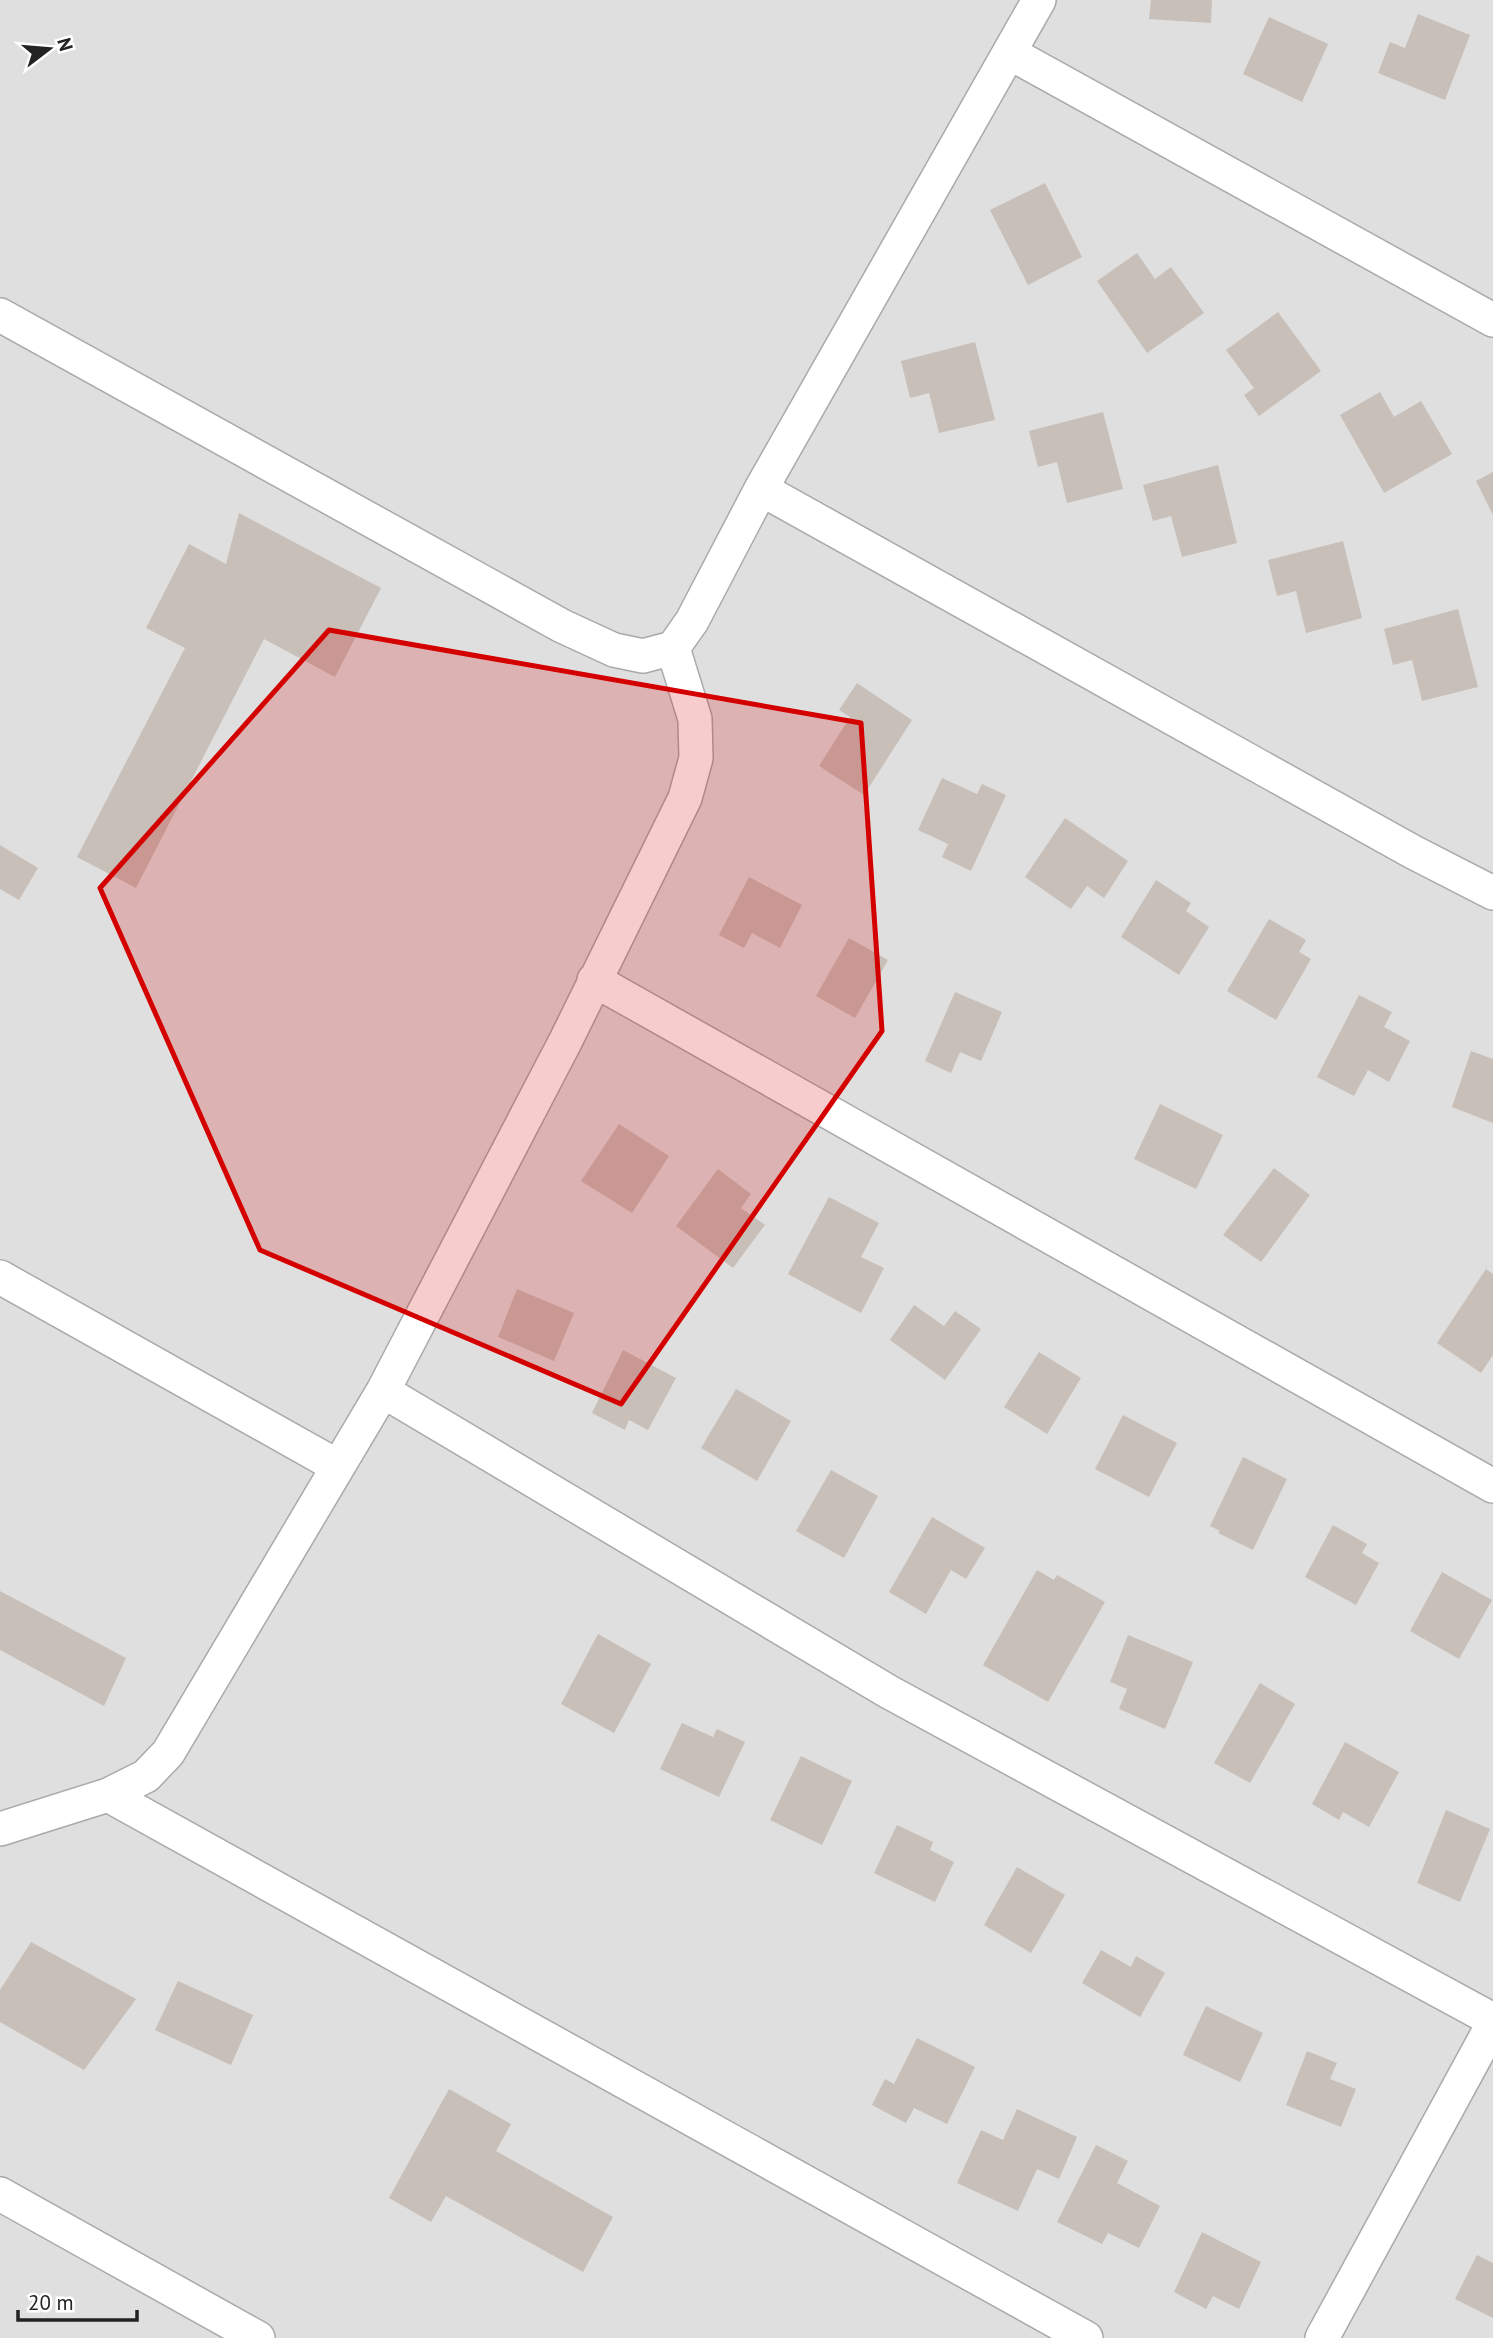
<svg xmlns="http://www.w3.org/2000/svg" width="1493" height="2338" font-family="'PT Sans',sans-serif">
<style>
.residential{fill:#e0dfdf}
.building{fill:#c7bfb8}
.lines{fill:none;stroke-linecap:round;stroke-linejoin:round}
.minor-casing{stroke:#a9a9a9;stroke-width:36}
.minor{stroke:#fff;stroke-width:33}
.marked{fill:#d40000;fill-opacity:0.2;stroke:#d40000;stroke-width:5;stroke-linejoin:round}
</style>
<rect width="100%" height="100%" fill="#f2efe9"/>
<!-- residential -->
<path class="residential" d="M0 0H1493V2338H0Z"/>
<!-- building -->
<path class="building" d="M1151 0H1212L1211 23 1149 19Z
M1418 14 1470 35 1445 100 1378 73 1390 42 1405 48Z
M1269 17 1328 44 1302 102 1243 74Z
M1045 183 1082 257 1028 285 990 210Z
M1137 253 1155 279 1171 267 1204 313 1147 353 1097 281Z
M1278 312 1321 371 1259 416 1244 395 1254 388 1226 350Z
M975 342 995 420 939 433 929 393 910 398 901 361Z
M1380 392 1394 417 1421 401 1452 454 1384 493 1340 415Z
M1103 412 1123 489 1067 503 1057 462 1038 467 1029 431Z
M1218 465 1237 543 1182 557 1171 516 1153 521 1143 485Z
M1493 472V515L1476 481Z
M239 513 381 588 335 677 264 639 136 888 77 857 185 648 146 628 189 544 226 564Z
M1343 541 1362 618 1306 633 1296 591 1277 596 1268 560Z
M1458 609 1478 687 1422 701 1412 660 1393 665 1384 629Z
M857 683 912 720 864 795 819 766 850 717 839 710Z
M942 778 977 794 982 784 1006 795 971 871 942 857 948 844 918 830Z
M1065 818 1128 861 1104 898 1087 886 1071 909 1025 877Z
M0 845 38 868 19 900 0 889Z
M749 877 802 905 780 948 752 933 744 948 719 935Z
M1156 880 1191 903 1186 911 1209 927 1179 975 1121 937Z
M1269 919 1306 940 1299 952 1311 959 1276 1020 1227 991Z
M849 938 888 960 855 1018 816 996Z
M955 992 1002 1012 981 1061 960 1052 951 1073 925 1061Z
M1359 995 1392 1012 1384 1027 1410 1041 1389 1082 1368 1070 1354 1096 1317 1077Z
M1471 1051 1493 1059V1123L1452 1107Z
M1160 1104 1223 1135 1196 1189 1134 1159Z
M619 1124 669 1156 632 1213 581 1181Z
M1274 1168 1310 1195 1261 1262 1223 1235Z
M718 1169 751 1194 741 1208 765 1225 733 1268 676 1226Z
M829 1197 879 1223 861 1257 884 1268 861 1313 788 1274Z
M1486 1269 1493 1274V1355L1481 1373 1437 1343Z
M517 1289 574 1313 554 1361 498 1337Z
M914 1305 944 1326 955 1311 981 1329 945 1380 890 1340Z
M623 1350 676 1378 648 1430 629 1420 625 1430 592 1413Z
M1039 1352 1081 1378 1047 1434 1004 1407Z
M736 1389 791 1421 757 1481 701 1448Z
M1123 1415 1177 1443 1149 1497 1095 1469Z
M1243 1457 1287 1479 1253 1550 1218 1533 1220 1531 1210 1526Z
M831 1470 878 1496 844 1558 796 1531Z
M932 1517 985 1548 966 1579 951 1570 926 1614 889 1592Z
M1333 1525 1367 1544 1362 1553 1379 1563 1356 1605 1305 1577Z
M1037 1570 1054 1580 1057 1575 1105 1602 1048 1702 983 1665Z
M1442 1572 1492 1600 1459 1659 1410 1631Z
M0 1591 126 1658 104 1706 0 1650Z
M598 1634 651 1664 614 1733 561 1704Z
M1128 1635 1193 1662 1165 1729 1119 1709 1127 1689 1110 1682Z
M1260 1683 1295 1704 1250 1783 1214 1763Z
M682 1723 713 1737 717 1729 745 1742 719 1797 660 1769Z
M1345 1742 1399 1772 1369 1827 1343 1812 1339 1820 1312 1804Z
M801 1756 852 1781 822 1845 770 1820Z
M1446 1810 1490 1829 1460 1902 1417 1883Z
M897 1825 933 1842 930 1850 954 1862 935 1902 874 1873Z
M1017 1867 1065 1895 1031 1953 984 1925Z
M31 1942 136 1999 84 2070 0 2022V1990Z
M1101 1950 1131 1967 1136 1956 1165 1973 1140 2017 1082 1983Z
M178 1981 253 2015 231 2065 155 2030Z
M1206 2006 1263 2033 1240 2082 1183 2055Z
M917 2038 975 2067 947 2124 914 2108 906 2123 872 2105 885 2079 894 2084Z
M1307 2051 1337 2063 1330 2079 1356 2089 1341 2127 1286 2105Z
M449 2089 511 2124 496 2151 613 2217 583 2272 446 2196 431 2222 389 2198Z
M1017 2109 1077 2137 1059 2179 1037 2169 1018 2211 957 2183 981 2130 1003 2140Z
M1096 2145 1128 2161 1117 2183 1160 2206 1139 2248 1108 2233 1102 2244 1057 2222Z
M1202 2232 1261 2262 1239 2309 1213 2296 1206 2309 1174 2292Z
M1477 2255 1493 2263V2318L1455 2299Z"/>
<g class="lines">
<!-- minor casing -->
<g class="minor-casing">
<path id="minor" d="M1010 53 1493 320
M0 315 562 626 614 650 643 656 673 648 692 621 761 489 1039 0
M761 489 1413 852 1493 893
M594 980 1493 1486
M0 1277 337 1466
M383 1391 889 1692 1493 2020
M108 1795 1086 2338
M0 1829 108 1795 146 1776 168 1753 383 1391 565 1042 685 798 696 758 695 719 673 648
M0 2194 258 2338
M1322 2338 1493 2024"/>
</g>
<!-- minor -->
<use href="#minor" class="minor"/>
</g>
<!-- marked area -->
<path class="marked" d="M329 630 861 723 882 1031 621 1404 260 1250 100 888Z"/>
<!-- north arrow -->
<g transform="translate(49 49) rotate(74)" stroke="#ffffff" stroke-width="5" paint-order="stroke">
<path d="M0-5L12 26L0 18L-12 26Z" fill="#222222"/>
<text y="-10" font-size="19" font-weight="bold" text-anchor="middle" fill="#222222">N</text>
</g>
<!-- scale -->
<path d="M18 2310v10h119v-10" fill="none" stroke="#222222" stroke-width="3.5"/>
<text x="28" y="2310" font-size="21" fill="#222222" stroke="#ffffff" stroke-width="5" paint-order="stroke">20 m</text>
</svg>
